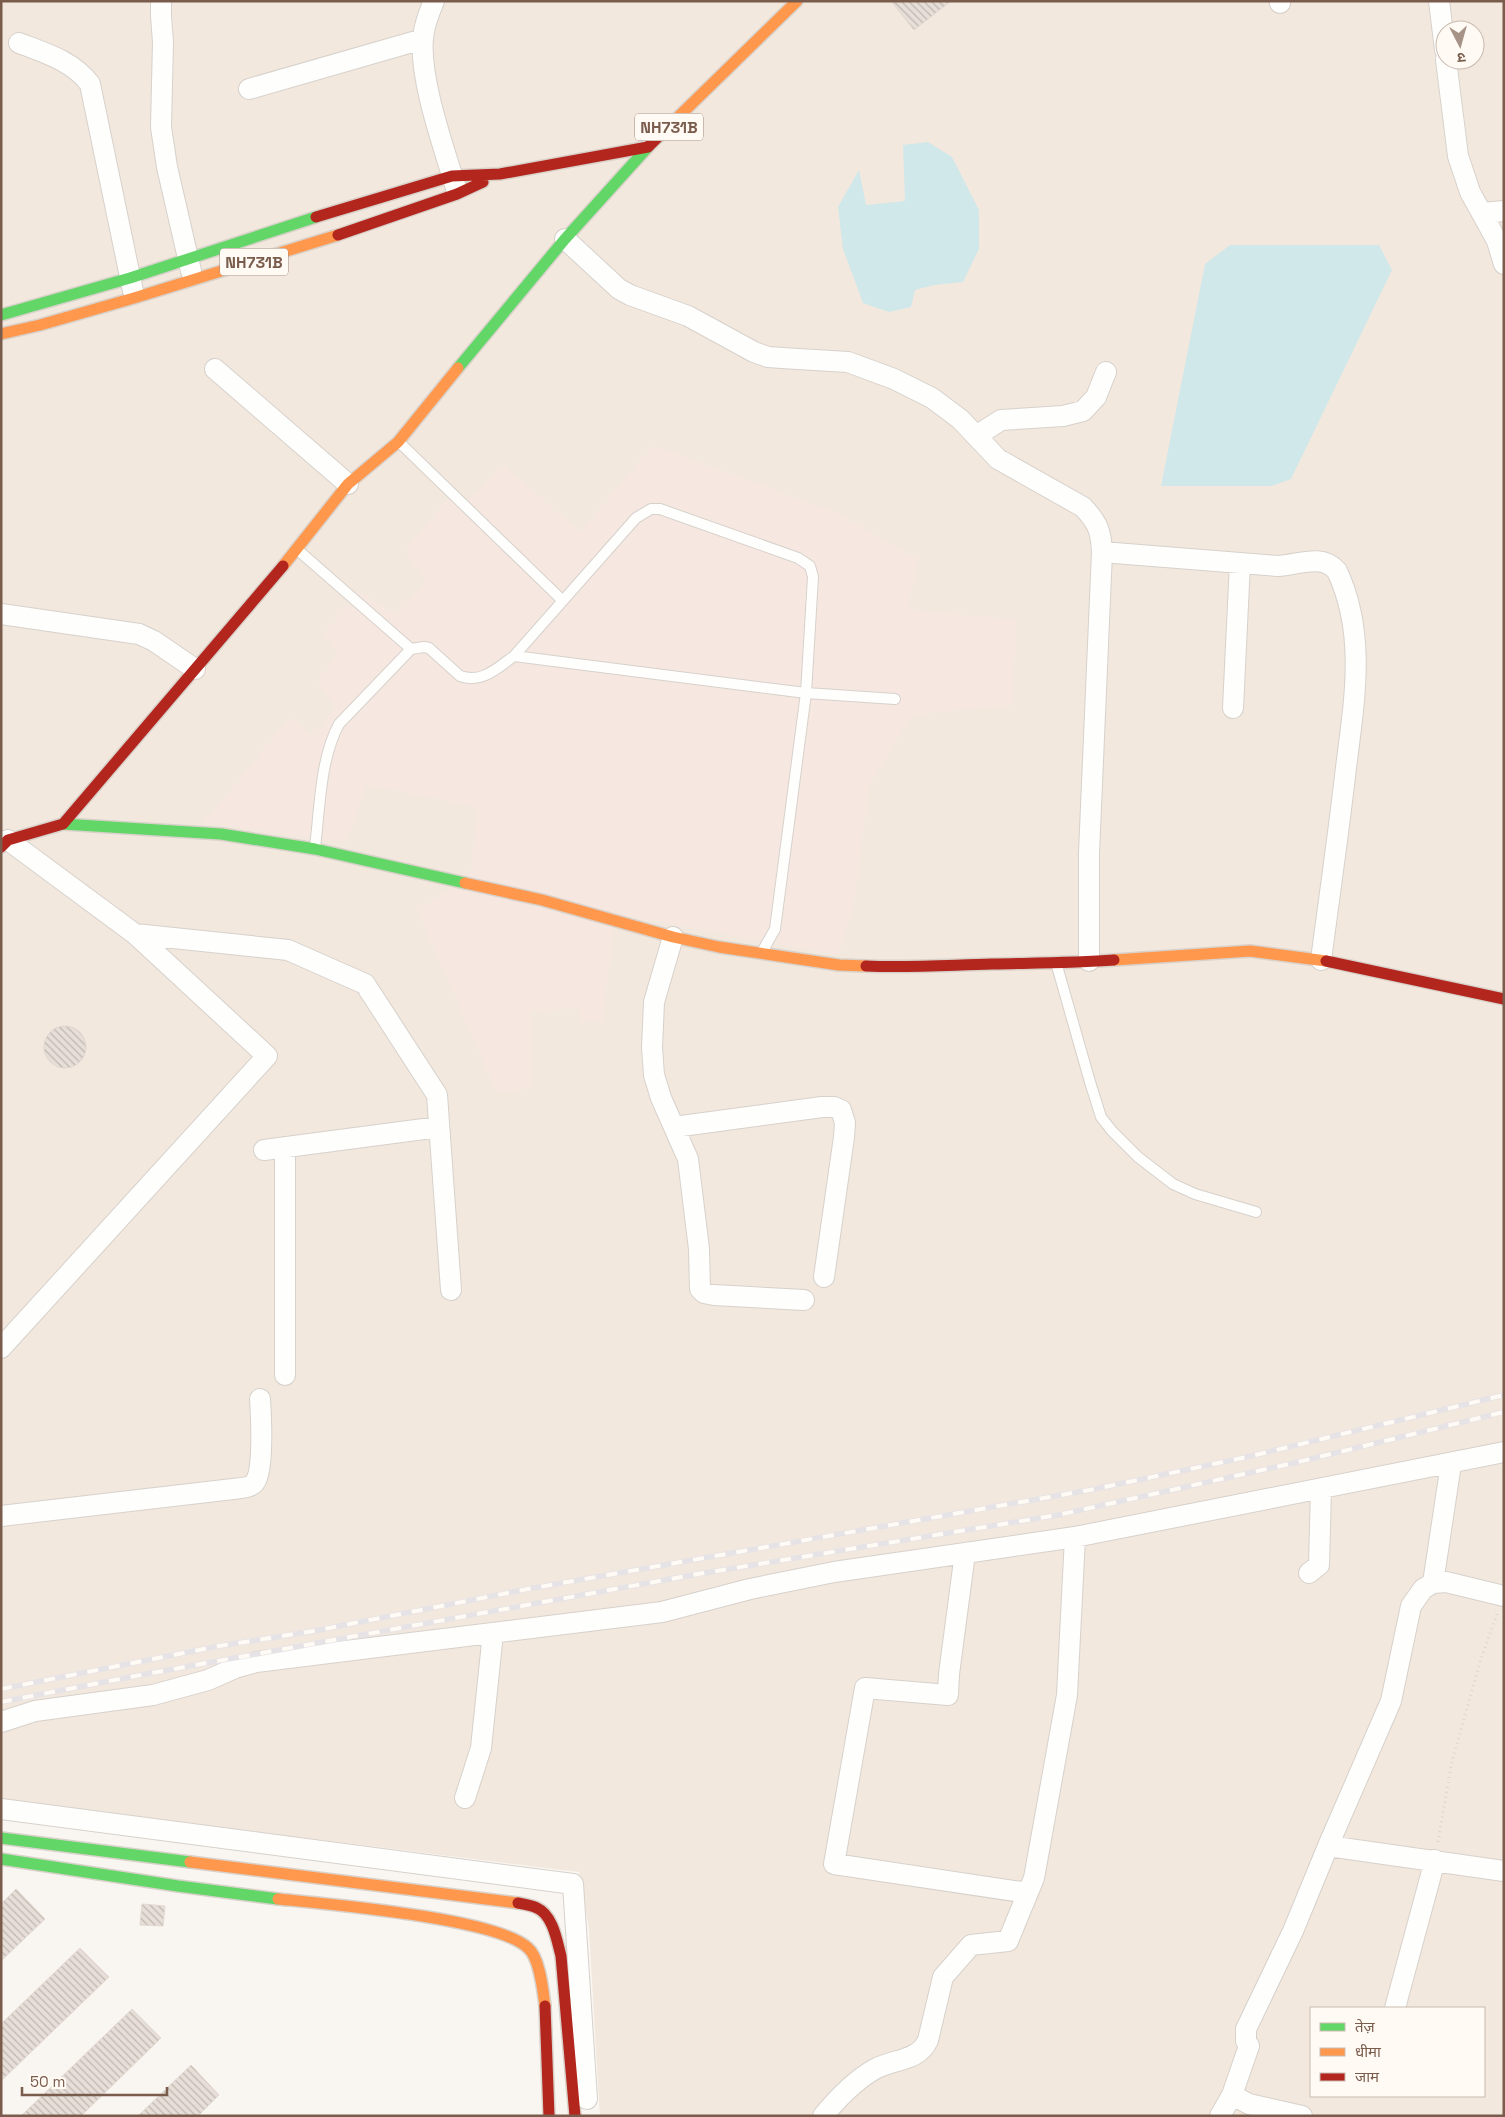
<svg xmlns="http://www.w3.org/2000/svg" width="1505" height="2117" font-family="'Space Grotesk','Noto Sans Devanagari',sans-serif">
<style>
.residential{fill:#f2e8de;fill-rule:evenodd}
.commercial{fill:#f6e8e1}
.water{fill:#d0e8ea}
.building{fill:url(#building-back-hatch);stroke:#e2d8d2}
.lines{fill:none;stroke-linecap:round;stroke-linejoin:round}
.lane-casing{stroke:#d7d1cb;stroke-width:12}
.street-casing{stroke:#d7d1cb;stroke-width:22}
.fast-casing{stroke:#d9d2cb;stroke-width:14}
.slow-casing{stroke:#d9d2cb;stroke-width:14}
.jam-casing{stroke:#d9d2cb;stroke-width:14}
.path{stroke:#dcd5d0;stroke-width:3;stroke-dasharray:1 4;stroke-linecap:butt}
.lane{stroke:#fefefd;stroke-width:10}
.street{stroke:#fefefd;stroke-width:20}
.fast{stroke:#63d668;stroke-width:11}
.slow{stroke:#ff974d;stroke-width:11}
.jam{stroke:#b3261e;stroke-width:11}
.rail-casing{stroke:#e6e3e7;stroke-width:5.5}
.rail{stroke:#fffaf3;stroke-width:4;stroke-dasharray:11;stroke-linecap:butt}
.labels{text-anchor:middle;stroke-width:5;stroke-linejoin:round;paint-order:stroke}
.shield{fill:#fffaf3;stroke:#a28b7f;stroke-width:1}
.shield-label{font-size:16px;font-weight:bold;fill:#7a5c4d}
</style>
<defs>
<pattern id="building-back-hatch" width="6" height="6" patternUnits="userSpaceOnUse" patternTransform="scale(1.25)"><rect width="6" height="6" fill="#e6ded7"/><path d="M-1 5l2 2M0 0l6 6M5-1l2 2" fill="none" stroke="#bfb7b1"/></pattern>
</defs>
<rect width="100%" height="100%" fill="#f9f5f0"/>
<!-- residential -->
<path class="residential" d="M1 1H1504V2116H600L589 1929 579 1872 1 1800ZM1445 30H1475V60H1445ZM1311 2008H1484V2096H1311Z"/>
<!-- commercial -->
<path class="commercial" d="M653 445 837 513 918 559 908 609 962 615 1016 619 1013 705 912 715 869 785 854 906 839 955 615 914 603 1021 580 1022V1009L530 1010V1088L497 1093 418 912 471 872 477 807 367 785 346 842 203 822 232 789 289 717 315 737 336 707 317 681 338 654 324 633 361 591 397 616 426 580 405 551 448 498 459 507 505 466 580 532Z"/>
<!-- water -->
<path class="water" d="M928 142 952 157 979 210V249L963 282 934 285 915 290 911 307 889 312 863 303 843 249 838 207 859 170 866 205 905 201 903 145Z
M1230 245H1379L1392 270 1291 479 1272 486H1161L1205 264Z"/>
<!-- building -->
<path class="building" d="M891 1H951L914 30Z
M44 1047a21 21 0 1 1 42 0a21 21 0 1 1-42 0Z
M16 1889 45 1919 1 1961V1904Z
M142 1904 165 1906 163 1926 140 1925Z
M80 1948 109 1977 1 2081V2024Z
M132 2009 161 2038 81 2116H21Z
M191 2065 219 2095 198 2116H138Z"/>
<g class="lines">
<!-- lane casing -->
<g class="lane-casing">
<path id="lane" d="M399 442 562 600
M299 551 411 649
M514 656 636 518 651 509H660L798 558 810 566 813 577 806 693 895 699
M315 847C320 808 320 759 339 724L411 649 424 647 429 648 460 676C482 684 497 668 514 656L806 693 775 929 762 952
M1057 966 1090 1082 1101 1117 1112 1131 1138 1157 1173 1184 1195 1194 1256 1212"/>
</g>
<!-- street casing -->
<g class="street-casing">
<path id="street" d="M161 1V16L163 42 161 127 167 167 191 271
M434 1C429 13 424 25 423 38 419 79 444 148 456 188
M1280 1V3
M1439 1 1445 50
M19 43C45 53 73 61 90 84L133 291
M1446 60 1458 156 1470 192 1497 241 1504 264
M249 89 423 39
M1482 213 1504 211
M565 239 619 289 630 295 688 316 754 352 768 357 782 358 848 362 894 379 932 398 960 419 998 459 1083 507C1098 523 1101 531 1102 552L1089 853V961
M215 369 348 484
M976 436 1001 420 1063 416 1083 411 1096 397 1106 372
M1102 552 1278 566C1298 565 1322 553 1337 571 1368 637 1353 707 1345 776 1338 837 1329 899 1321 960
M1 614 139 634 154 641 195 669
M1233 708 1240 563
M8 840 135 934 288 950 365 984 437 1095 451 1290
M673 937 654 1002 652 1048 654 1075 661 1098 688 1159 699 1249 700 1289 704 1293 714 1295 804 1300
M674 1127 822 1107H834L841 1110 845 1123 844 1137 824 1277
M285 1147V1375
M264 1150 439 1127
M1 1348 267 1056 135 934
M1 1516 233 1489C240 1488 251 1488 255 1482 264 1470 261 1415 260 1399
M965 1553 949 1674 948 1695 865 1688 834 1864 1028 1893
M1309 1573 1319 1565 1321 1489
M1433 1583 1451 1464
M1 1722 35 1711 153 1695 208 1680 235 1668 256 1662 662 1612 750 1589 834 1572 1075 1537 1504 1452
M465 1798 481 1748 493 1633
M1 1809 573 1884 587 2099
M1328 1846 1391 1701 1411 1606 1423 1589 1433 1583 1446 1582 1504 1596
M1395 2008 1435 1860
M1232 2095 1249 2104 1302 2116
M823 2116C838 2098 855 2080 875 2069 894 2059 919 2061 928 2040L943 1977 971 1945 1008 1941 1034 1878 1067 1695 1075 1537
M1220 2116 1232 2095 1249 2046 1246 2041V2029L1293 1931 1328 1846 1504 1871"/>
</g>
<!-- fast casing -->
<g class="fast-casing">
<path id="fast" d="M1 315 130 278 316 217
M458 368 565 239 648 147
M63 824 221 834 315 849 465 883
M1 1838 190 1862
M1 1859 178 1886 278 1899"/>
</g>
<!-- slow casing -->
<g class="slow-casing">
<path id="slow" d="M671 124 797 1
M1 334 40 325 134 298 338 235
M283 566 348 484 398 442 458 368
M465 883 542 900 673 937 719 947 839 965 866 966
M1114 960 1250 951 1326 961
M190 1862 518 1903
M278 1899C326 1904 497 1918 528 1948 540 1958 543 1991 545 2006"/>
</g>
<!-- jam casing -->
<g class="jam-casing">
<path id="jam" d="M316 217 452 176 500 174 648 147 671 124
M338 235 457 194 483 182
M1 847 8 840 63 824 283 566
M1326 961 1504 999
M866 966C909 968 950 965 992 964 1033 963 1074 963 1114 960
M518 1903C524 1904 531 1905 537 1908 553 1915 557 1941 561 1956L575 2116
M545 2006 549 2116"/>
</g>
<!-- path -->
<path class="path" d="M1438 1842 1452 1761 1481 1659 1497 1614"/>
<!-- lane -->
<use href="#lane" class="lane"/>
<!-- street -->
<use href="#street" class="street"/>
<!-- fast -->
<use href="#fast" class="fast"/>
<!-- slow -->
<use href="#slow" class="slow"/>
<!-- jam -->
<use href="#jam" class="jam"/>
<!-- rail casing -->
<g class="rail-casing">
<path id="rail" d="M1 1689 219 1646 314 1631 528 1589 1095 1489 1247 1457 1504 1395
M1 1702 146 1674 698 1574 1058 1515 1294 1463 1504 1412"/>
</g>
<!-- rail -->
<use href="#rail" class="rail"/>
</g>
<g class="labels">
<!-- shield labels -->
<g class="shield">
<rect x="635" y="113.5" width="68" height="27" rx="4"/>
<rect x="220" y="248.5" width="68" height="27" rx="4"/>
</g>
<g class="shield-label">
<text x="669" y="133">NH731B</text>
<text x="254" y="268">NH731B</text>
</g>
</g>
<!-- border -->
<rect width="1505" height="2117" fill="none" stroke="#7a5c4d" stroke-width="5"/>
<!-- legend -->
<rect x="1310" y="2007" width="175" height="90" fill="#fffaf3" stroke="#cabbb1"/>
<rect x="1320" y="2023" width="25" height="8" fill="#63d668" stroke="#cabbb1"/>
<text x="1355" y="2032" font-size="15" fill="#7a5c4d">तेज़</text>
<rect x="1320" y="2048" width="25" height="8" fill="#ff974d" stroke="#cabbb1"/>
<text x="1355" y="2057" font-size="15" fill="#7a5c4d">धीमा</text>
<rect x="1320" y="2073" width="25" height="8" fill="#b3261e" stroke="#cabbb1"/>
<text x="1355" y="2082" font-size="15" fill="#7a5c4d">जाम</text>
<!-- north arrow -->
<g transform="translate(1460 45) rotate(174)"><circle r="24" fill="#fffaf3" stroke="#cabbb1"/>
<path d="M0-4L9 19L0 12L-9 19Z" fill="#a69286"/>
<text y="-8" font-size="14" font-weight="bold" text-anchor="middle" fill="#7a5c4d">उ</text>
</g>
<!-- scale -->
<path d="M22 2087v8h145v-8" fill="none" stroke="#7a5c4d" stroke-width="2.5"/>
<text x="30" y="2087" font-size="15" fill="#7a5c4d" stroke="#fffaf3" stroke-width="4" paint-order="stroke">50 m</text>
</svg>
